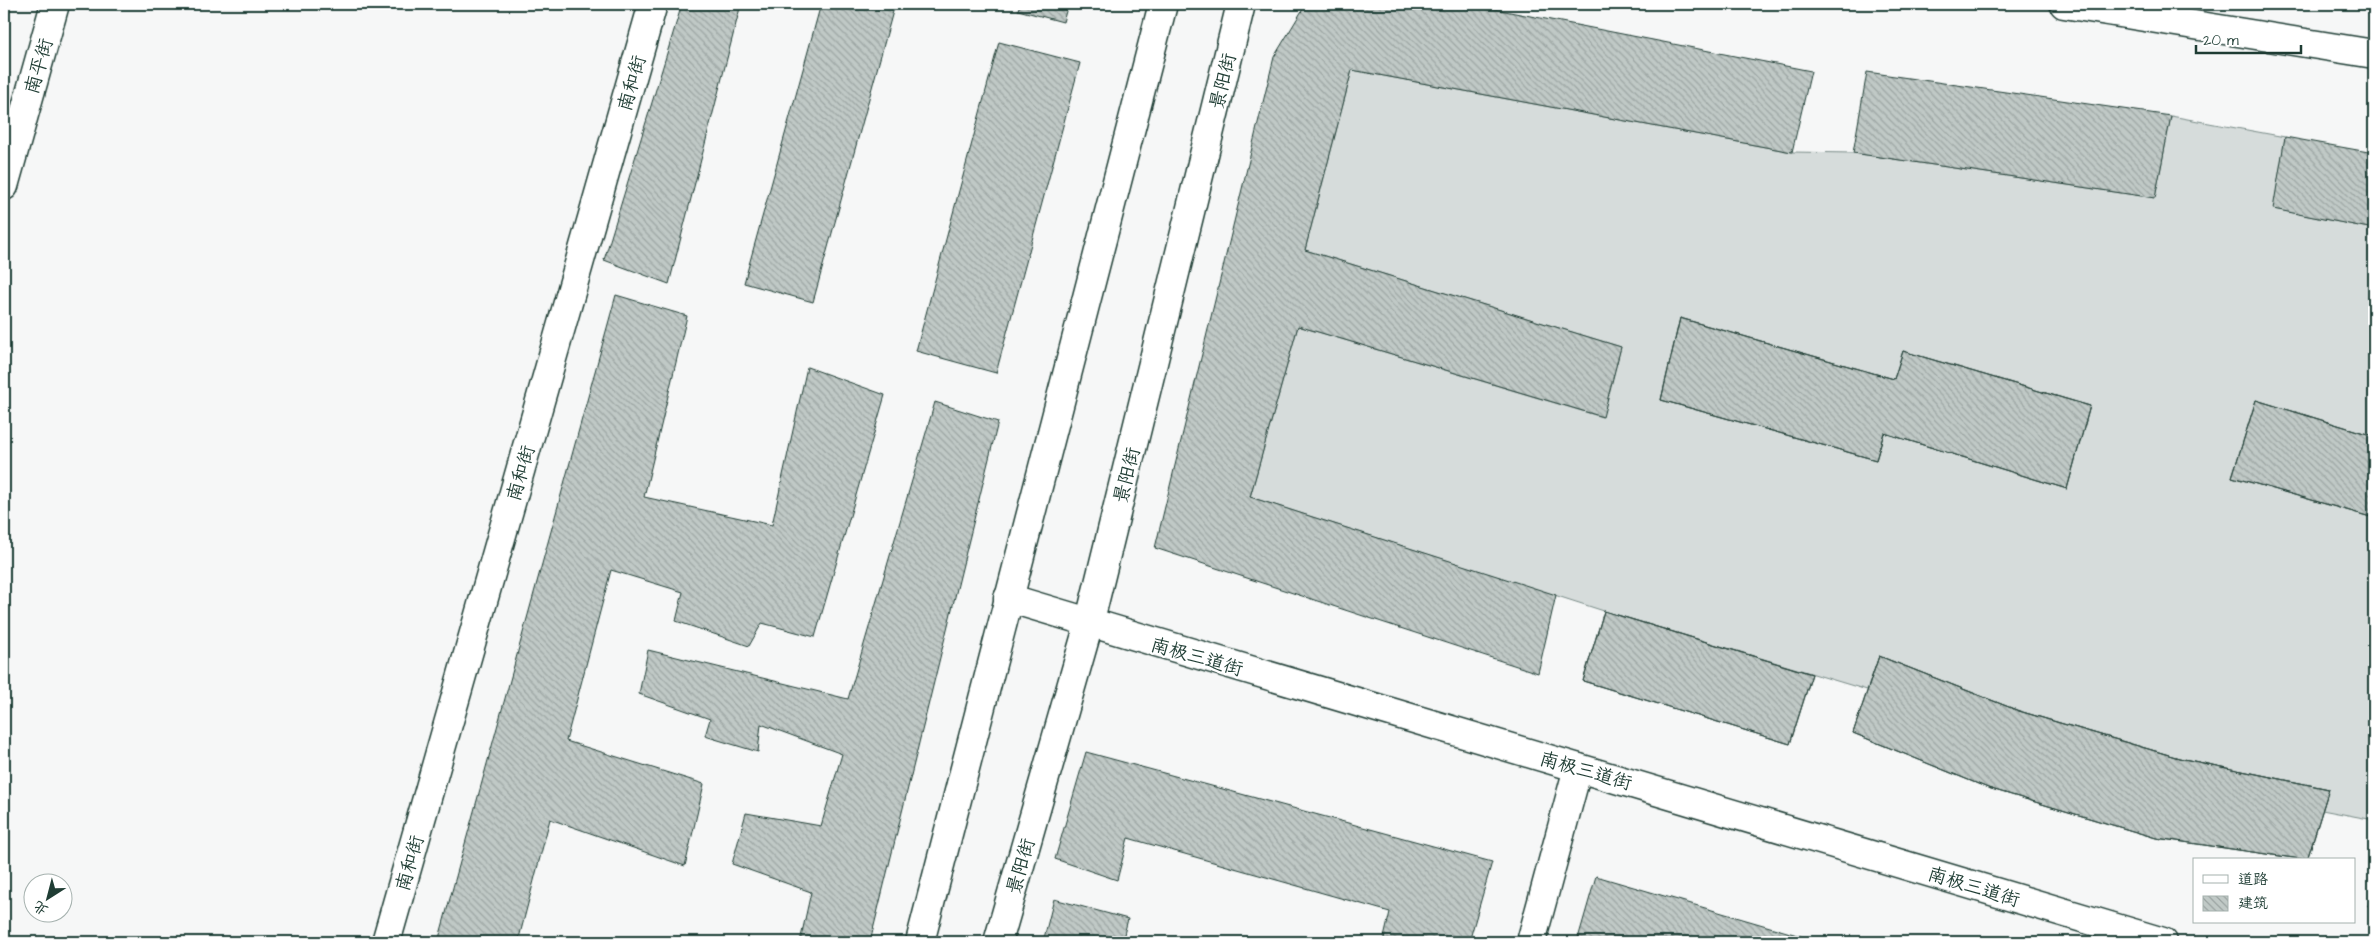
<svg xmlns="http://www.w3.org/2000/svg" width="2378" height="946" font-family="'Architects Daughter','LXGW WenKai TC',sans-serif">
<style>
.garden{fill:#d6dcdb;stroke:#7a8c88}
.building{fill:url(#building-back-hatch);stroke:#1f3d34}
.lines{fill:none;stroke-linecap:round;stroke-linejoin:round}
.street-casing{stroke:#1f3d34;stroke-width:31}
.secondary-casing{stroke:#1f3d34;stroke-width:31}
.primary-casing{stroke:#1f3d34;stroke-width:31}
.highway-casing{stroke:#1f3d34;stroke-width:31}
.street{stroke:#fff;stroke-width:28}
.secondary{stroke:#fff;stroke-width:28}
.primary{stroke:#fff;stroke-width:28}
.highway{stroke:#fff;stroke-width:28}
.labels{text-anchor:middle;stroke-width:4.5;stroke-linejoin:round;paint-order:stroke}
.street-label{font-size:19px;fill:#1f3d34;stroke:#fff}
</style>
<defs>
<pattern id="building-back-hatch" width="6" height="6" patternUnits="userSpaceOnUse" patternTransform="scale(1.25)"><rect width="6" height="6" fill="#c0c9c6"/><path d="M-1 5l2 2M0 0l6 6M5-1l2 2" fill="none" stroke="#9ba4a2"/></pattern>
</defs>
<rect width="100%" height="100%" fill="#f6f7f7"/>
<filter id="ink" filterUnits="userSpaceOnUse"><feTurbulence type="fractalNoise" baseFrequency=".02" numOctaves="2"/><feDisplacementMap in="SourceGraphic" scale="10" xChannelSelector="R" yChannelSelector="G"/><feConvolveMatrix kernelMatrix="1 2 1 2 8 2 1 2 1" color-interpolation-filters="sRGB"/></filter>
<g filter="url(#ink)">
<!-- garden -->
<path class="garden" d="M1352 70 1792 152 1853 153 2155 198 2171 116 2285 137 2274 209 2374 229V820L2322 810 2329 789 2179 758 2019 711 1879 656 1867 690 1604 611 1250 497 1298 326 1602 417 1621 347 1305 250Z"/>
<!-- building -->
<path class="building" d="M682 4H741L669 284 604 260Z
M821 4H895L813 302 744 283Z
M1020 4H1068L1063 22 1018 10Z
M1306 4H1469L1811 71 1792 152 1352 70 1305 250 1621 347 1603 417 1298 326 1250 497 1556 595 1538 673 1155 548 1274 57Z
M999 42 1080 63 996 373 916 351Z
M1867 72 2171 116 2155 198 1853 153Z
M2285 137 2374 153V229L2273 209Z
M616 295 687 316 644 497 772 525 807 367 885 395 815 637 762 623 749 646 676 621 683 592 611 570 566 741 704 784 685 866 550 819 518 942H438Z
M1680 318 1894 379 1903 351 2090 406 2067 489 1884 433 1876 460 1661 400Z
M1680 318 1894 379 1903 351 2090 406 2067 489 1884 433 1876 460 1661 400Z
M2256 400 2374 436V518L2232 477Z
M2256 400 2374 436V518L2232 477Z
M935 402 998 422 870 942H800L811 892 732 864 746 813 821 826 842 754 761 724 758 752 705 736 710 719 639 694 648 650 848 699Z
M1604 611 1812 674 1790 744 1583 681Z
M1604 611 1812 674 1790 744 1583 681Z
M1879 656 2019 711 2179 758 2329 789 2307 860 2156 838 1988 788 1853 733Z
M1879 656 2019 711 2179 758 2329 789 2307 860 2156 838 1988 788 1853 733Z
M1086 752 1492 862 1469 942H1383L1390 912 1128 838 1117 880 1055 859Z
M1596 876 1821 942H1577Z
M2374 887V908L2368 906Z
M2374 887V908L2368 906Z
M1054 899 1128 919 1122 942H1043Z"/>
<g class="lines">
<!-- street casing -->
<g class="street-casing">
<path id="street" d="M1531 942 1578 768"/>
</g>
<!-- secondary casing -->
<g class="secondary-casing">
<path id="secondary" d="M4 186 55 4
M1008 598 2163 942
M386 942 653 4"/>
</g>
<!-- primary casing -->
<g class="primary-casing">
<path id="primary" d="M920 942 1163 4
M998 942 1089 624 1241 4"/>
</g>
<!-- highway casing -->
<g class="highway-casing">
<path id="highway" d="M2064 4 2374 54"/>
</g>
<!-- street -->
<use href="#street" class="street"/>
<!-- secondary -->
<use href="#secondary" class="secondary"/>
<!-- primary -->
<use href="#primary" class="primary"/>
<!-- highway -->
<use href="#highway" class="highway"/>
</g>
</g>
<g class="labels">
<!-- street labels -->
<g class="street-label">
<text transform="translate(38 66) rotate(-74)" y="7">南平街</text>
<text transform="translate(1222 81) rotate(-76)" y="7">景阳街</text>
<text transform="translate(631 83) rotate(-74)" y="7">南和街</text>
<text transform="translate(520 473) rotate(-74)" y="7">南和街</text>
<text transform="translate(1126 475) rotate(-76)" y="7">景阳街</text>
<text transform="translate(1197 656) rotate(16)" y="7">南极三道街</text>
<text transform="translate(1586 770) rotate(16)" y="7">南极三道街</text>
<text transform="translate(409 863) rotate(-74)" y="7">南和街</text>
<text transform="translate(1020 866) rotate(-74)" y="7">景阳街</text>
<text transform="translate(1974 886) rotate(17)" y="7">南极三道街</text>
</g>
</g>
<!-- margin -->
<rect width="2378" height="946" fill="none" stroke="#fff" stroke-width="20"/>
<rect x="10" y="10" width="2358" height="926" fill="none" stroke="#1f3d34" stroke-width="2" filter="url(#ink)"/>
<!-- legend -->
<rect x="2193" y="858" width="162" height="65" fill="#ffffff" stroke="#a5b1ae"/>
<rect x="2203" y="875" width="25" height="8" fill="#ffffff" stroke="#a5b1ae"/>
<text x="2238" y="884" font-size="15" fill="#1f3d34">道路</text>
<rect x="2203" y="896" width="25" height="15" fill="url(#building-back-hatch)" stroke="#a5b1ae"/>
<text x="2238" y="908" font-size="15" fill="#1f3d34">建筑</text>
<!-- north arrow -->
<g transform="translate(48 898) rotate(216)"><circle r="24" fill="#ffffff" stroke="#a5b1ae"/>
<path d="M0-4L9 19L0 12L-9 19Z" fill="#1f3d34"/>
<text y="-8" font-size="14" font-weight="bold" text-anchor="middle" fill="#1f3d34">北</text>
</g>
<!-- scale -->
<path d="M2196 45v8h105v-8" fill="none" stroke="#1f3d34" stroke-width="2.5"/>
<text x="2203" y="45" font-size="15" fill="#1f3d34" stroke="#ffffff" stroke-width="4" paint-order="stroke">20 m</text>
</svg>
